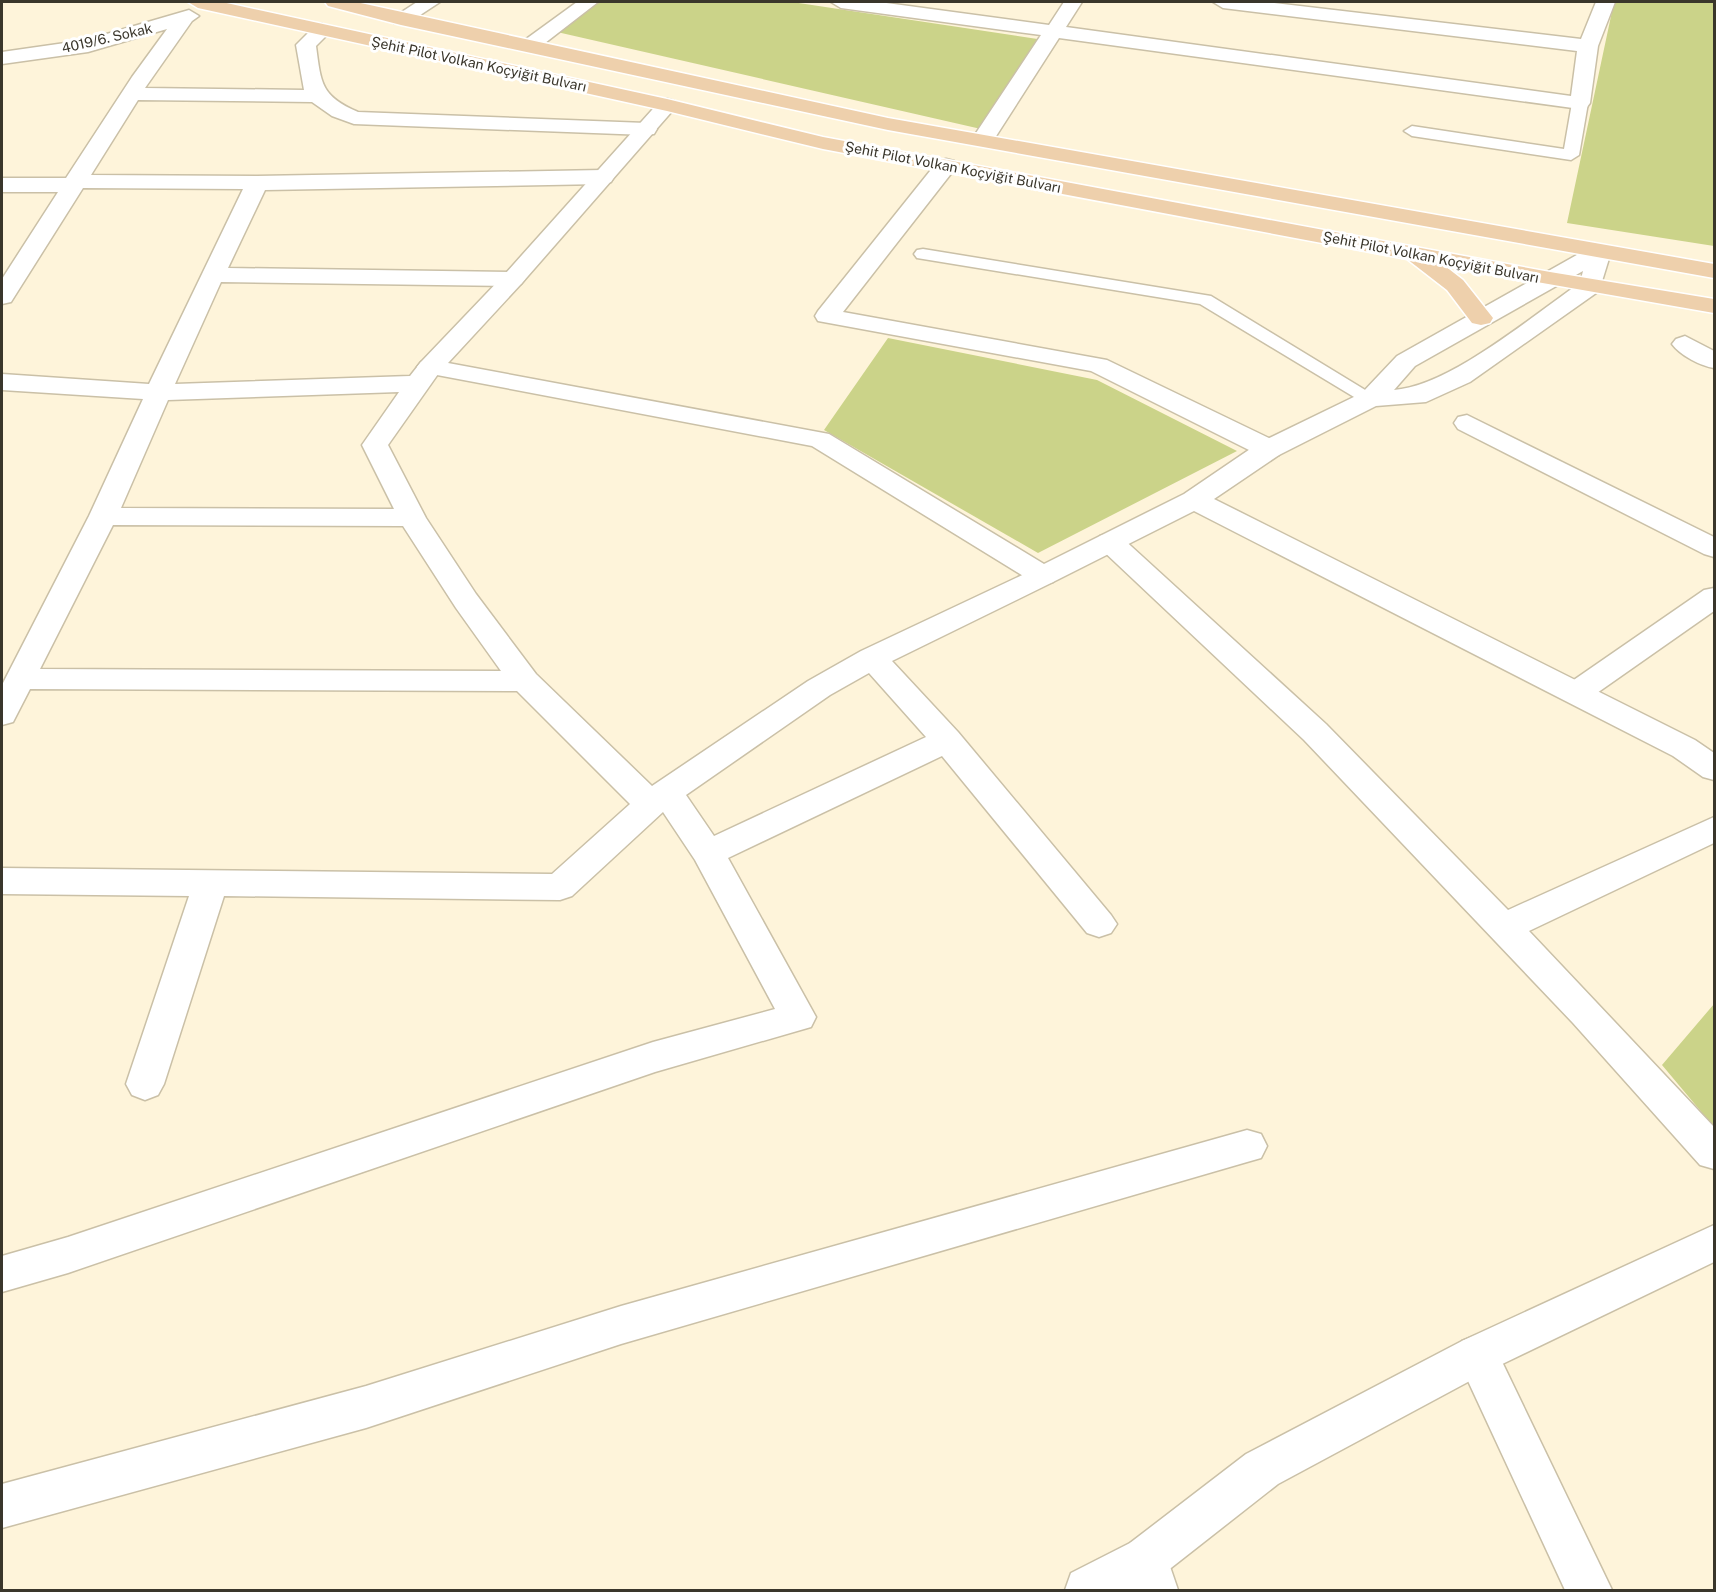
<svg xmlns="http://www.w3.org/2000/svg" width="1716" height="1592" font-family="'Public Sans',sans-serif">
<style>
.green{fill:#cbd389}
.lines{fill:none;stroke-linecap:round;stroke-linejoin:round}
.lane-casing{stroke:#cac0a7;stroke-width:3}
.street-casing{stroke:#cac0a7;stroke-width:3}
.secondary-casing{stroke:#cac0a7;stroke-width:3}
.primary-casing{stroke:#fff;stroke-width:3}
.lane{fill:#fff;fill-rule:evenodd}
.street{fill:#fff;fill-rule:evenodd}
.secondary{fill:#fff;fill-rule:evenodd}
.primary{fill:#eed0ac;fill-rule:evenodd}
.labels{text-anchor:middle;stroke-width:6;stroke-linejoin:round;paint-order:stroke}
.far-street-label{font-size:14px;fill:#3a362b;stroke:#fff}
</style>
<rect width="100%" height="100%" fill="#fef4da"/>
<!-- green -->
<path class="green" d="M599 2H792L1044 40 981 129 557 32Z
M1614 2H1714V246L1567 223Z
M888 338 1097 380 1237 451 1038 553 824 430Z
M1714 1004V1127L1662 1065Z"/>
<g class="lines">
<!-- lane casing -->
<g class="lane-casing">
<path id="lane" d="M1580 98 1588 103 1579 155 1571 160 1412 136 1404 131 1412 126 1564 149 1572 103Z
M923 249 1211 296 1380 399 1371 405 1364 403 1200 304 917 258 914 254 917 250Z"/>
</g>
<!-- street casing -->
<g class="street-casing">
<path id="street" d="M417 2H440L408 23H394L391 19Z
M577 2H598L536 50H522L519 46 522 42Z
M831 2H879L1049 25 1064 2H1082L1066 27 1571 96 1577 51 1223 8 1213 2H1266L1581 39 1596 2H1615L1598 46 1590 103 1587 107 1580 109 1059 38 991 144H975L972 139 1041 35 841 8Z
M189 10 199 16 192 21 145 88 304 90 296 45 315 26 322 24 332 30 316 46C321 84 321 96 358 112L646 123 654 124 657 129 654 134 646 135 354 124 332 116 312 102 138 100 91 175 257 176 603 170 611 172 614 177 611 182 603 184 265 190 228 268 513 272 521 274 525 279 521 284 513 286 221 282 175 384 410 376 421 362 430 359 439 362 443 367 388 445 426 518 476 594 536 674 652 786 808 681 861 651 1033 570 1043 567 1053 570 1058 576 1053 582 892 661 958 732 1111 915 1117 924 1111 933 1099 937 1087 933 942 756 728 858 816 1017 811 1027 655 1072 68 1273 2 1292V1256L68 1237 653 1042 775 1009 695 860 663 812 572 896 560 900 224 896 164 1084 158 1095 145 1100 132 1095 126 1084 189 896 2 894V868L552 874 630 804 517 691 30 689 13 722 2 725V685L89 516 143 399 2 390V374L149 384 243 189 83 188 11 302 2 304V279L58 192H2V178H66L132 77 167 29 88 52 2 64V52L86 40ZM399 392 362 445 394 509 121 508 168 400ZM113 525 403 526 456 608 501 671 40 669ZM869 673 926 737 714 836 686 795 830 695Z
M946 159 954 161 957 166 843 312 1107 360 1279 443 1282 449 1279 455 1269 457 1259 455 1091 371 818 321 815 316 818 311 938 161Z
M1685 336 1714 351V368C1701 366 1681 356 1672 344L1676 339Z
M1467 415 1714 537V557L1704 554 1458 429 1454 423 1458 417Z
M1110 533 1120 536 1326 724 1508 910 1714 817V843L1529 931 1714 1127V1169L1700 1165 1573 1023 1304 740 1100 548 1096 542 1100 536Z
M1714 588V611L1587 700 1576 703 1565 700 1560 693 1565 686 1704 590Z
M1247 1130 1261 1134 1267 1146 1261 1158 1247 1162 621 1344 366 1428 2 1528V1484L366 1386 621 1306Z
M1477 1335 1492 1341 1612 1590H1565L1456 1355 1462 1341Z
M1146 1536 1162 1543 1178 1590H1132L1123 1559 1130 1543Z"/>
</g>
<!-- secondary casing -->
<g class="secondary-casing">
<path id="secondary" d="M667 99 674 101 677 105 674 109 521 284 448 363 829 434 1044 564 1184 494 1259 443 1362 393 1397 356 1591 247H1607L1611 252 1599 291 1470 382 1426 402 1376 406 1279 455 1214 499 1695 740 1714 753V780L1703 777 1673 756 1194 511 1053 582 1043 585 1033 582 812 446 421 372 417 367 421 362 505 274 660 101ZM1583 271 1580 283C1532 316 1450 386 1394 390L1415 366Z
M1714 1225V1262L1492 1369 1278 1484 1162 1575 1134 1590H1065L1071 1573 1130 1543 1246 1454 1462 1341Z"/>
</g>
<!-- primary casing -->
<g class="primary-casing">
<path id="primary" d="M188 2H222L667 99 823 137 1550 272 1714 299V313L1445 266 1463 280 1493 318 1490 323 1481 325 1472 323 1447 290 1407 259 823 149 667 111 198 8Z
M325 2H356L888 118 1714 264V278L888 130 401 25 328 6Z"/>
</g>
<!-- lane -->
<use href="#lane" class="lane"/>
<!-- street -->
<use href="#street" class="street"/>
<!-- secondary -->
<use href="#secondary" class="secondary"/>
<!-- primary -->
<use href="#primary" class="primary"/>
</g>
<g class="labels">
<!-- far-street labels -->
<g class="far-street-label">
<text transform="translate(107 38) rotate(-13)" y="5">4019/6. Sokak</text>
<text transform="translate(479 64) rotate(12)" y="5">Şehit Pilot Volkan Koçyiğit Bulvarı</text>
<text transform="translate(953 167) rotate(11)" y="5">Şehit Pilot Volkan Koçyiğit Bulvarı</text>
<text transform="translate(1431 257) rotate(11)" y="5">Şehit Pilot Volkan Koçyiğit Bulvarı</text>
</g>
</g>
<!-- border -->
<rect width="1716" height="1592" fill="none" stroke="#3a362b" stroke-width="6"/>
</svg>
